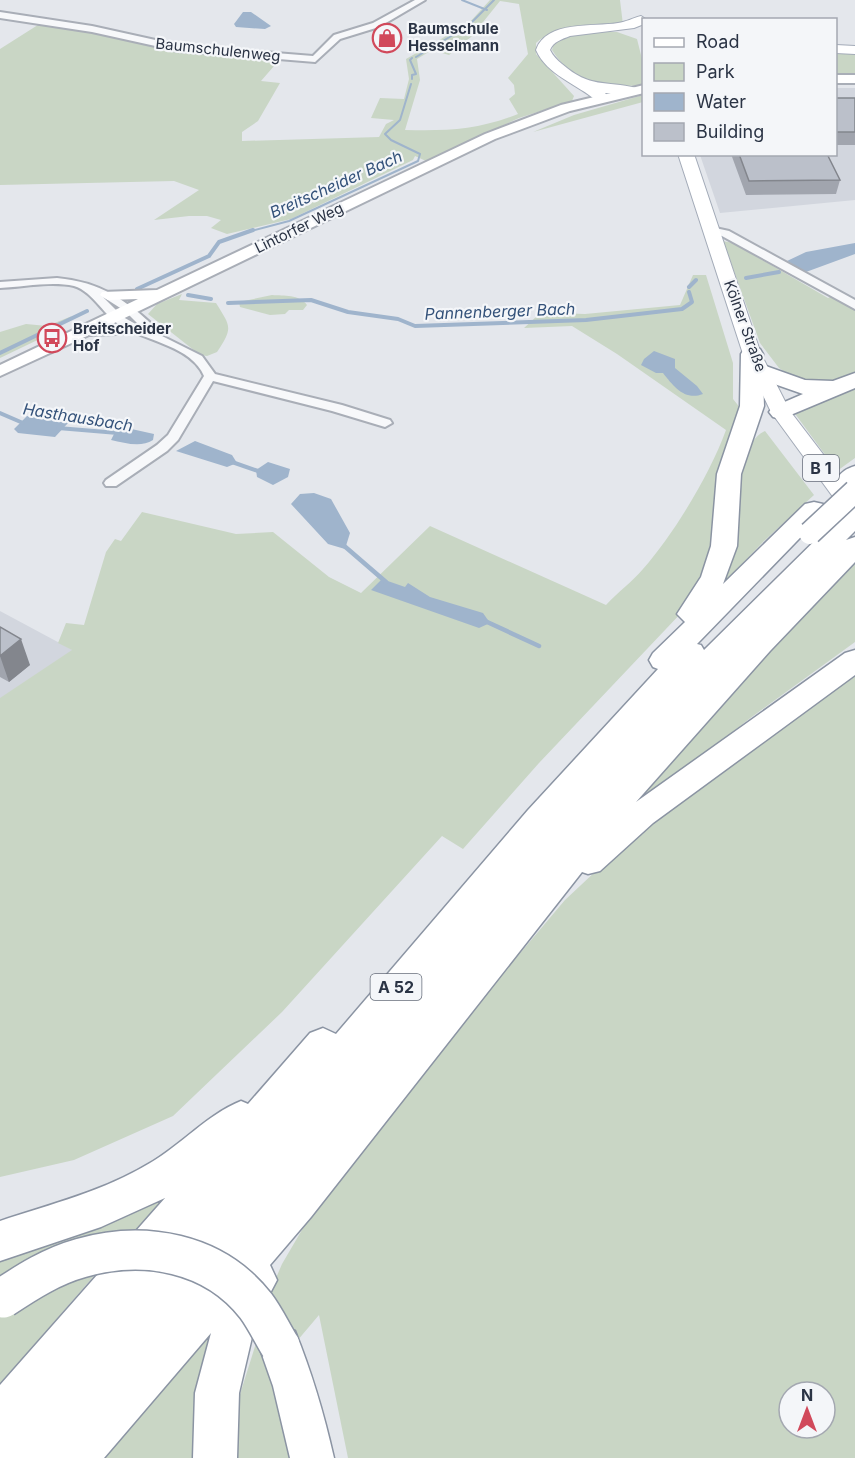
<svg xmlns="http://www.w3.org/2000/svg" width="855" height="1458" font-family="Inter,sans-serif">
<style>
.built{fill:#d2d6de}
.green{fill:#c9d6c5;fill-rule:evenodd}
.water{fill:#9fb4cc}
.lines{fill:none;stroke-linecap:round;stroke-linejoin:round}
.stream-far2{stroke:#9fb4cc;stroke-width:2}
.stream-far1{stroke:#9fb4cc;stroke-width:4}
.stream{stroke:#9fb4cc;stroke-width:4.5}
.minor-casing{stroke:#a9aeb7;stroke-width:4}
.secondary-casing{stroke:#a9aeb7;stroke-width:4}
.primary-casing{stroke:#a3abb8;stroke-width:2}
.motorway-casing{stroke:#8b94a3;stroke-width:3}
.minor{fill:#f7f8fa;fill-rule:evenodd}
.secondary{fill:#fff;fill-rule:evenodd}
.primary{fill:#fff;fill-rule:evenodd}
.motorway{fill:#fff;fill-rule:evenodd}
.motorway-bridge-far1-casing{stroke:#8b94a3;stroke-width:25;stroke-linecap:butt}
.motorway-bridge-casing{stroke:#8b94a3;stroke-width:42;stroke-linecap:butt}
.motorway-bridge-far1{stroke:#fff;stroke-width:22}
.motorway-bridge{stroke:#fff;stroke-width:39}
.wall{fill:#a1a5ae}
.shaded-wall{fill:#83868d}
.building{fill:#bbc0ca;stroke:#83868d;stroke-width:1.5}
.labels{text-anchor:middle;stroke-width:4.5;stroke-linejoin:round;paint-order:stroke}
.far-poi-label{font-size:15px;font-weight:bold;fill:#2b3445;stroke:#f4f6f9;text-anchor:start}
.far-street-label{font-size:15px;fill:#2b3445;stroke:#f4f6f9}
.far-water-label{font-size:16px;font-style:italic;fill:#34527a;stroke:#f4f6f9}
.shield{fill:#f4f6f9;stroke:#676e7b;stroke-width:1.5}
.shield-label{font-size:16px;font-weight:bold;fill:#2b3445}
</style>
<rect width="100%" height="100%" fill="#e4e7ec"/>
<!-- built -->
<path class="built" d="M836 88H855V200L720 213 700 155 836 154Z
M0 611 82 655 0 723Z"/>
<!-- green -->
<path class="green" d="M490 0H620L623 25C594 26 559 22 536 43V54L574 96 572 101 519 118 426 161 415 156 413 160 291 219 227 234 211 228 221 220 207 216H189L154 220 199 190 174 181 0 185V49L41 23 92 31 164 48 281 58 261 81 280 83 258 121 242 132V141L379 137 386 124 394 120 371 118 380 98 404 99 409 79 406 59 469 23ZM500 1 519 4 528 54 508 78 514 85 515 94 509 99 518 114C478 130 447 131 405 130L420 80 417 59 432 50 449 55 471 37Z
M617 32 637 39 643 63V85C605 88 575 86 552 50L554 43C574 32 595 32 617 32Z
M836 53H855V75H836Z
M643 95V102L533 132 574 115Z
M723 241 733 243 828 298 832 296 855 310V375L828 382 804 385 779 368 760 343Z
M693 275H706L733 363V399L745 414 716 550 683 611 539 763 463 849 442 836 282 1012 173 1116 74 1160 0 1177V698L72 650 58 643 66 623 84 625 106 552 115 539 121 541 142 512 236 534 273 532 329 577 361 593 430 526 606 605C618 592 632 582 643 569 674 534 710 474 726 430L617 354 572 326 524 328 537 316 554 313 585 314 680 305Z
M182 294 179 300 216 303C230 326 234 327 217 352L207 356 200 355 148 314 157 304Z
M272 295C284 296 299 294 307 305L303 310H289L285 314 270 315 240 307 239 302Z
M72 316 50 334 0 358V332L26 324 47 326Z
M855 384V458L837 471 793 411Z
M765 431 814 495 764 541 721 586C725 552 732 444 765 431Z
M855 553V642L749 719 603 836Z
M855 676V1458H348L319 1315 297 1341 270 1292 282 1264 306 1223 467 1016 565 900 645 825ZM789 1392H825V1428H789Z
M193 1176 135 1232 0 1281V1254Z
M107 1261 0 1384V1313Z
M212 1324 195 1412 197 1458H103Z
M257 1340 283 1396 297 1458H237L236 1407Z"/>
<!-- water -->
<path class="water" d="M243 12H251L271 26 265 29 236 27 234 24Z
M855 243V254L806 272 787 261 806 252Z
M654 351 675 359V368L697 386 703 394C685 401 674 387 663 373H656L641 365 644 359Z
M27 416 68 423 55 437 18 433 14 429Z
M118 426 154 434 153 440C141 448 125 443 111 440Z
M195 441 232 455 237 463 227 467 176 451Z
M268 462 290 469 288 477 273 485 257 477 256 470Z
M314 493 331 499 350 533 345 549 328 544 291 504 300 494Z
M382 579 405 587 408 583 430 597 483 613 490 623 479 628 371 590Z"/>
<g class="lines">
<!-- stream-far2 -->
<path class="stream-far2" d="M462 0 487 10
M416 57 468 26 494 0
M412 58 410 60 416 74 412 75V79
M247 232 289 221 418 161 420 154 391 140 385 134 400 120 411 84"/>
<!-- stream-far1 -->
<path class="stream-far1" d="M746 278 779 272
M689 287 696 280
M137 289 209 256 219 242 253 230
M188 295 211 299
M228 303 311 300 348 312 398 319 415 326 586 320 682 309 692 302 689 292
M0 353 87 311
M0 413 23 423
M58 428 118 433
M232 462 261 472"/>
<!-- stream -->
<path class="stream" d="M342 544 386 582
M485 621 539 646"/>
<!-- minor casing -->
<g class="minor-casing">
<path id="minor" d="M415 0H425L379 27 340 39 315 62 178 51 92 32 0 18V12L92 26 178 45 313 56 334 35 373 23Z
M711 227 729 231 855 300V309L722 236 707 232 706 230Z
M57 278C101 282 126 300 157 329L158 334 202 356 215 374 342 405 390 420 392 423 385 427 332 411 213 381 178 440 167 451 116 486H106L104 483 106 480 157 445 168 435 204 376C192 347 148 341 123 327 104 317 94 292 74 286 51 281 23 287 0 288V282ZM103 297 125 311 141 327 123 317Z"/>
</g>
<!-- secondary casing -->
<g class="secondary-casing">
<path id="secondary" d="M836 75H855V83H836Z
M644 85V93L570 111 495 139 108 326 144 327 146 330 144 333 89 335 0 376V365L138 299 108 300 100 295 102 292 157 290 485 134 561 105Z"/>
</g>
<!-- primary casing -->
<g class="primary-casing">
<path id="primary" d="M641 16 647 20H644V24L634 28 570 36C562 39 553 42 550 50 553 56 557 60 562 64 591 89 604 80 637 88L639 91 637 94 605 93 609 98 607 101H597C577 84 547 75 536 50 546 20 594 27 618 23 626 22 633 18 641 16Z
M836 45 855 46V54L836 53Z
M678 154H694L761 354 790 411 855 496V518L847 516 771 412 743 354Z"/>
</g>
<!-- motorway casing -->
<g class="motorway-casing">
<path id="motorway" d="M752 347 760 349 763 354V365L805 380 833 381 855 373V388L781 419 773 417 769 412 773 407 803 394 763 380 764 406 741 474 737 546 723 584 805 504 814 502 823 504 827 510 697 644 701 645 704 650 846 510 855 508V531L846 540 855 537V562L770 651 636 802 845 653 855 650V675L653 823 600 871 588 874 582 872 311 1217 270 1265 277 1280 256 1320 239 1393 237 1458H193L195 1393 211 1333 104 1458H0V1385L165 1198 101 1227 0 1261V1221C51 1204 104 1191 150 1163 181 1145 208 1114 241 1101L248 1104 310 1033 323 1028 336 1034 528 810 658 669 653 667 649 660 653 653 685 622 677 614 701 577 711 546 717 474 740 406 741 354 744 349Z
M855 466V485L849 487 840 485 837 479C842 471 846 469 855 466Z
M280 1325 295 1331C312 1373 324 1414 334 1458H290L273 1386 259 1346 265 1331Z"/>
</g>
<!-- minor -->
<use href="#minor" class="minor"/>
<!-- secondary -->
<use href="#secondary" class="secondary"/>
<!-- primary -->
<use href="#primary" class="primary"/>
<!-- motorway -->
<use href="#motorway" class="motorway"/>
<!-- motorway-bridge-far1 casing -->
<g class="motorway-bridge-far1-casing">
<path id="motorway-bridge-far1" d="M810 533 855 491"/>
</g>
<!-- motorway-bridge casing -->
<g class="motorway-bridge-casing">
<path id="motorway-bridge" d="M3 1298C27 1282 52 1266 81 1258 144 1240 214 1252 256 1306 265 1318 272 1333 280 1346"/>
</g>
<!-- motorway-bridge-far1 -->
<use href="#motorway-bridge-far1" class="motorway-bridge-far1"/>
<!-- motorway-bridge -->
<use href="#motorway-bridge" class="motorway-bridge"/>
</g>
<!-- wall -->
<path class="wall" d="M836 98H855V145H836Z
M731 154H827L840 180 836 194 746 195Z
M0 627 30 665 9 682 0 677Z"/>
<!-- shaded-wall -->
<path class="shaded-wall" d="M21 639 30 665 9 682 0 656Z"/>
<!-- building -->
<path class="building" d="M836 98H855V132H836Z
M739 154H827L840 180 749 181Z
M0 627 21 639 0 656Z"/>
<!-- icons -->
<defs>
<g id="shop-ring" transform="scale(1.5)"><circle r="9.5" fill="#f4f6f9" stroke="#d1495b" stroke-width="1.5"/><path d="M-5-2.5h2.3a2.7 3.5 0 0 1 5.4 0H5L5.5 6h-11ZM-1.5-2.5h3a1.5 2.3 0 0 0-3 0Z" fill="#d1495b"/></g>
<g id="bus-ring" transform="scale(1.5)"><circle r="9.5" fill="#f4f6f9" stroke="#d1495b" stroke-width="1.5"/><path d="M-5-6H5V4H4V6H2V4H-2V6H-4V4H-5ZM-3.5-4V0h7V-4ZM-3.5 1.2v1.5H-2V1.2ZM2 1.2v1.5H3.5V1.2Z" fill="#d1495b"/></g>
</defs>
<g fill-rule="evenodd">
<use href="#shop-ring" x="387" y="38"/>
<use href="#bus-ring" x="52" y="338"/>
</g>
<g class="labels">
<!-- far-poi labels -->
<g class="far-poi-label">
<text x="408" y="34">Baumschule<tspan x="408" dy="17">Hesselmann</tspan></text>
<text x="73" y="334">Breitscheider<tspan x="73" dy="17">Hof</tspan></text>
</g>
<!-- far-street labels -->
<g class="far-street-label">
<text transform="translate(218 50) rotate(6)" y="5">Baumschulenweg</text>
<text transform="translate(299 228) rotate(-26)" y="5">Lintorfer Weg</text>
<text transform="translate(745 326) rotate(70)" y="5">Kölner Straße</text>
</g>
<!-- far-water labels -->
<g class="far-water-label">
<text transform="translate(336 184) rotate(-24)" y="6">Breitscheider Bach</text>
<text transform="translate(500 311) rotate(-2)" y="6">Pannenberger Bach</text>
<text transform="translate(78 417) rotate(9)" y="6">Hasthausbach</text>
</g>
<!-- shield labels -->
<g class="shield">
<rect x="803" y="455" width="36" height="26" rx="4.5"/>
<rect x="370.5" y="974" width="51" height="26" rx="4.5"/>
</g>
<g class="shield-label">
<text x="821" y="474">B 1</text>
<text x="396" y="993">A 52</text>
</g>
</g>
<!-- legend -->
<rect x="642" y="18" width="195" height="138" fill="#f4f6f9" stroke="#a4a8b1" stroke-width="1.5"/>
<rect x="654" y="38" width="30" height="9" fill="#ffffff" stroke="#a4a8b1" stroke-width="1.5"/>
<text x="696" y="48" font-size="18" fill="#2b3445">Road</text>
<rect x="654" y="63" width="30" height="18" fill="#c9d6c5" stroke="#a4a8b1" stroke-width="1.5"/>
<text x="696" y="78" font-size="18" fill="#2b3445">Park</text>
<rect x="654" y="93" width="30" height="18" fill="#9fb4cc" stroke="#a4a8b1" stroke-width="1.5"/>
<text x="696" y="108" font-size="18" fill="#2b3445">Water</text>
<rect x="654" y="123" width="30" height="18" fill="#bbc0ca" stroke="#a4a8b1" stroke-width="1.5"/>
<text x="696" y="138" font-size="18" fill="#2b3445">Building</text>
<!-- north arrow -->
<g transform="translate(807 1410)"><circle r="28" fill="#f4f6f9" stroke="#a4a8b1" stroke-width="1.5"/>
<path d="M0-4.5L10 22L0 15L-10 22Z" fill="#d1495b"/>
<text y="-9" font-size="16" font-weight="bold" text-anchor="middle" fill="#2b3445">N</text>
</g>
</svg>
